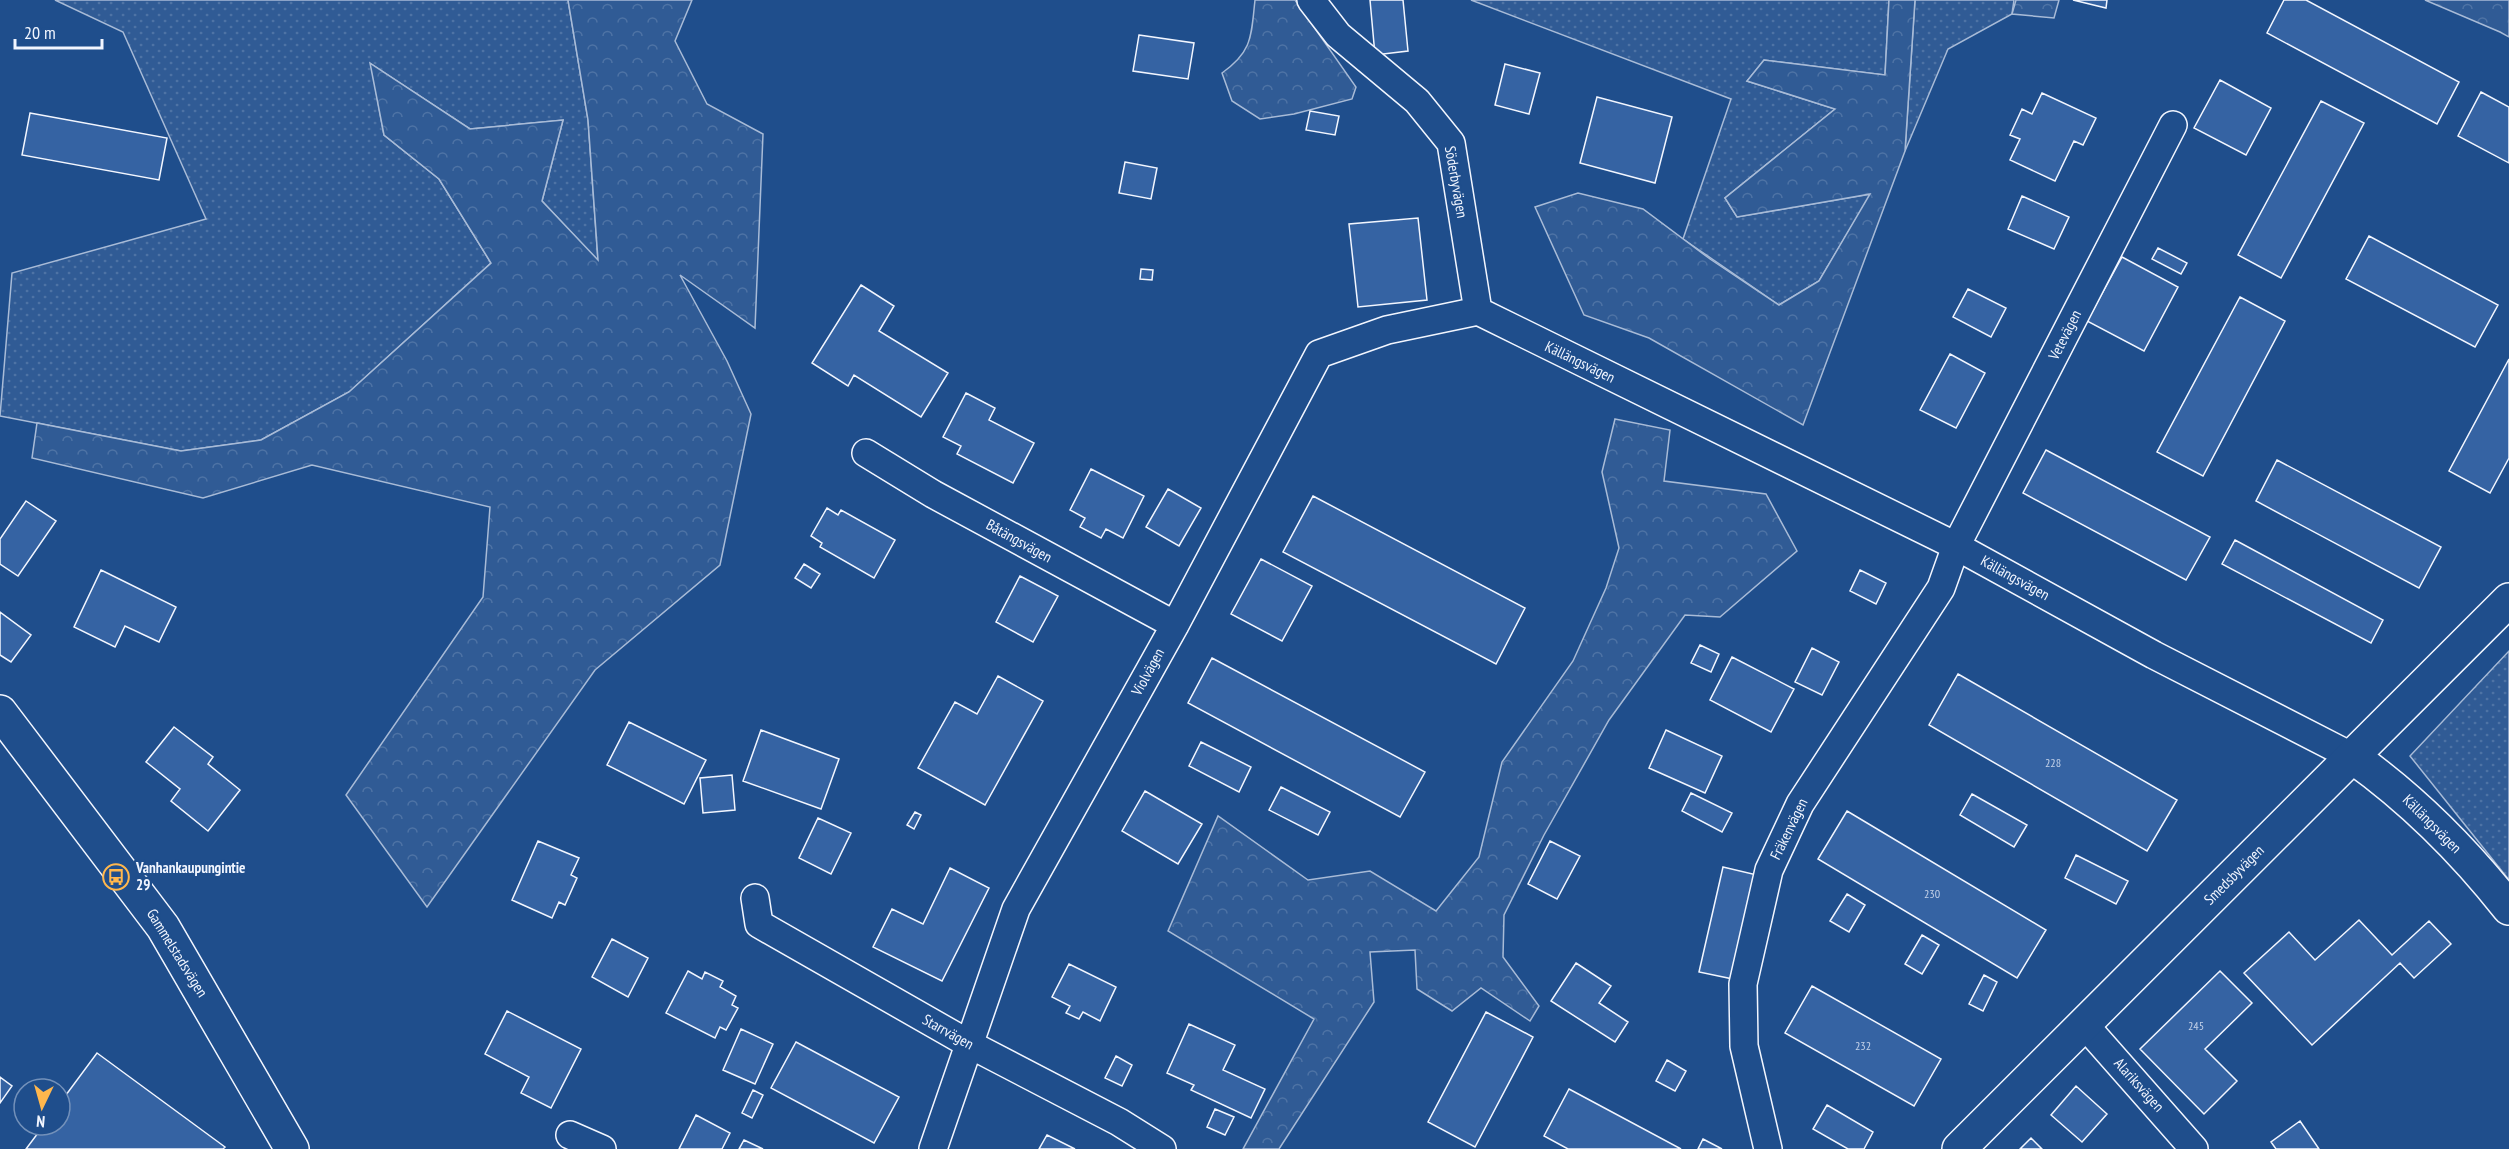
<svg xmlns="http://www.w3.org/2000/svg" width="2509" height="1149" font-family="'PT Sans Narrow',sans-serif">
<style>
.grass{fill:url(#grass-dots);stroke:#a8bbd7;stroke-width:1.5}
.forest{fill:url(#forest-crowns);stroke:#a8bbd7;stroke-width:1.5}
.building{fill:#3563a3;stroke:#f2f6ff;stroke-width:1.5}
.lines{fill:none;stroke-linecap:round;stroke-linejoin:round}
.street-casing{stroke:#f2f6ff;stroke-width:30}
.secondary-casing{stroke:#f2f6ff;stroke-width:36}
.street{stroke:#1f4e8c;stroke-width:27}
.secondary{stroke:#1f4e8c;stroke-width:33}
.labels{text-anchor:middle;stroke-width:4.5;stroke-linejoin:round;paint-order:stroke}
.number-label{font-size:12px;fill:#c3d1e8}
.street-label{font-size:15px;fill:#f2f6ff;stroke:#1f4e8c}
.poi-label{font-size:15px;font-weight:bold;fill:#f2f6ff;stroke:#1f4e8c;text-anchor:start}
</style>
<defs>
<pattern id="grass-dots" width="8" height="8" patternUnits="userSpaceOnUse" patternTransform="scale(1.5)"><rect width="8" height="8" fill="#305b95"/><path d="M2 2h.1M6 6h.1" fill="none" stroke="#4e73a5" stroke-width="1.8" stroke-linecap="round"/></pattern>
<pattern id="forest-crowns" width="20" height="18" patternUnits="userSpaceOnUse" patternTransform="scale(1.5)"><rect width="20" height="18" fill="#305b95"/><path d="M2 6a3 3 0 1 1 6 0M12 15a3 3 0 1 1 6 0" fill="none" stroke="#4e73a5"/></pattern>
</defs>
<rect width="100%" height="100%" fill="#1f4e8c"/>
<!-- grass -->
<path class="grass" d="M55 0H568L588 120 598 261 542 201 563 120 470 129 371 64 384 135 439 179 491 263 349 392 261 440 181 451 0 416 12 273 206 219 123 32Z
M1471 0H1889L1885 75 1764 60 1747 81 1835 109 1725 198 1737 217 1871 194 1819 281 1779 305 1683 239 1731 99Z
M1915 0H2014L2012 14 1948 49 1905 151Z
M2509 651V880L2410 756Z"/>
<!-- forest -->
<path class="forest" d="M568 0H692L675 41 707 104 763 134 755 328 680 275 727 361 751 414 720 565 595 670 427 907 346 795 483 597 490 507 312 465 203 498 32 458 37 423 181 451 261 440 349 392 491 263 439 179 384 135 370 63 470 129 563 120 542 201 598 260 588 120Z
M1255 0H1295L1356 87 1352 99 1294 114 1260 119 1232 101 1222 73C1253 51 1251 36 1255 0Z
M1889 0H1915L1905 151 1803 425 1649 338 1584 315 1535 207 1578 193 1643 209 1710 259 1779 305 1819 281 1870 194 1737 217 1725 198 1835 109 1747 81 1764 60 1885 75Z
M2016 0H2059L2054 18 2012 14Z
M2425 0H2509V37L2500 32Z
M1615 419 1670 430 1664 481 1766 494 1797 551 1720 617 1685 615 1609 720 1544 835 1504 915 1503 957 1539 1006 1530 1021 1481 988 1452 1011 1417 989 1415 950 1370 952 1374 1002 1279 1149H1243L1314 1019 1168 931 1218 816 1308 880 1370 871 1436 911 1479 857 1502 762 1573 661 1606 588 1619 548 1602 472Z"/>
<!-- building -->
<path class="building" d="M1370 0H1403L1408 51 1375 55Z
M2073 0H2107L2106 8Z
M2284 0H2306L2459 82 2437 124 2267 33Z
M1139 35 1194 43 1188 79 1133 71Z
M1505 64 1540 73 1529 114 1495 105Z
M2220 80 2271 108 2246 155 2194 128Z
M2481 92 2509 107V163L2458 136Z
M2042 93 2096 118 2083 145 2074 141 2055 181 2010 160 2020 139 2010 135 2022 109 2032 114Z
M1597 97 1672 117 1655 183 1580 163Z
M2321 101 2364 123 2281 278 2238 255Z
M1310 111 1339 116 1335 135 1306 130Z
M30 113 167 138 159 180 22 155Z
M1125 162 1157 168 1151 199 1119 193Z
M2022 196 2069 217 2054 249 2008 229Z
M1418 218 1427 300 1358 307 1349 224Z
M2369 236 2498 305 2475 347 2346 279Z
M2158 248 2187 263 2181 274 2152 259Z
M2122 257 2178 287 2144 351 2087 321Z
M1141 269 1153 270 1152 280 1140 279Z
M861 285 894 306 879 331 948 373 921 417 854 375 848 386 812 363Z
M1968 289 2006 308 1991 337 1953 317Z
M2240 297 2285 321 2203 476 2157 452Z
M1950 354 1985 373 1956 428 1920 410Z
M2509 359V458L2490 493 2449 471Z
M966 393 995 408 989 420 1034 443 1013 483 957 454 961 446 943 437Z
M2046 450 2210 537 2186 580 2023 493Z
M2277 460 2441 547 2419 588 2256 501Z
M1091 469 1144 496 1123 538 1106 529 1101 538 1080 527 1085 518 1070 510Z
M1168 489 1201 508 1179 546 1146 527Z
M1313 496 1525 608 1496 664 1283 552Z
M26 501 56 521 18 576 0 564V539Z
M827 508 838 515 841 510 895 540 874 578 820 547 822 543 811 536Z
M2235 540 2383 620 2371 643 2222 564Z
M1261 559 1312 586 1282 641 1231 614Z
M804 564 820 574 811 588 795 578Z
M101 570 176 607 159 642 125 626 115 647 74 627Z
M1860 570 1886 583 1876 604 1850 591Z
M1020 576 1058 596 1033 642 996 622Z
M0 612 31 635 11 662 0 655Z
M1700 645 1719 654 1711 672 1691 663Z
M1812 648 1839 662 1822 695 1795 682Z
M1732 657 1794 689 1771 732 1710 700Z
M1212 658 1425 772 1400 817 1188 703Z
M1958 674 2177 800 2147 851 1929 725Z
M998 676 1043 701 985 805 918 768 955 702 977 714Z
M629 722 706 760 684 804 607 765Z
M174 727 213 757 208 764 240 790 208 831 171 801 180 789 146 762Z
M761 730 839 759 821 809 743 781Z
M1666 730 1722 756 1705 793 1649 768Z
M1201 742 1251 767 1239 792 1189 766Z
M732 775 735 810 703 813 700 778Z
M1281 787 1330 812 1318 835 1269 810Z
M1145 791 1202 824 1178 864 1122 831Z
M1691 793 1732 813 1722 832 1682 811Z
M1972 794 2027 825 2014 847 1960 815Z
M1847 811 2046 930 2017 978 1818 859Z
M915 812 921 815 914 829 907 825Z
M818 818 851 833 831 874 799 858Z
M538 841 579 858 571 875 577 878 565 905 559 902 552 918 512 900Z
M1550 841 1580 856 1557 899 1528 884Z
M2076 855 2128 881 2116 904 2065 878Z
M1723 867 1757 875 1733 979 1699 972Z
M950 868 989 888 942 981 873 947 892 909 923 924Z
M1847 894 1865 905 1849 932 1830 921Z
M2359 920 2392 955 2429 921 2451 944 2414 978 2400 963 2312 1045 2244 973 2289 932 2315 960Z
M1922 935 1939 945 1922 974 1905 964Z
M612 939 648 958 628 997 592 977Z
M1576 963 1611 986 1599 1003 1628 1022 1615 1042 1551 1001Z
M1069 964 1116 987 1100 1021 1083 1012 1079 1019 1066 1013 1070 1006 1052 997Z
M688 971 702 979 705 972 723 981 720 987 736 996 732 1005 738 1008 726 1030 720 1027 715 1038 666 1013Z
M2220 971 2252 1003 2205 1049 2237 1081 2204 1114 2140 1049Z
M1984 975 1997 982 1983 1011 1969 1004Z
M1812 986 1941 1059 1914 1106 1785 1033Z
M507 1011 581 1049 551 1108 521 1093 529 1077 485 1054Z
M1486 1012 1533 1037 1475 1147 1428 1122Z
M1189 1024 1235 1045 1223 1070 1265 1089 1251 1118 1191 1090 1194 1085 1167 1073Z
M741 1029 773 1044 755 1084 723 1070Z
M796 1042 899 1097 874 1143 771 1088Z
M97 1053 225 1147 223 1149H26L44 1125H60V1103Z
M1116 1056 1132 1065 1122 1086 1105 1078Z
M1667 1060 1686 1071 1675 1091 1656 1081Z
M0 1077 12 1086 0 1103Z
M2076 1086 2107 1114 2082 1142 2051 1115Z
M1569 1089 1681 1149H1568L1544 1136Z
M753 1090 763 1095 752 1118 742 1113Z
M1827 1105 1873 1132 1864 1149H1848L1813 1129Z
M1215 1109 1234 1117 1225 1135 1207 1127Z
M696 1115 730 1133 722 1149H679Z
M2300 1121 2319 1149H2276L2271 1142Z
M1047 1135 1075 1149H1039Z
M2031 1138 2042 1149H2020Z
M1703 1139 1722 1149H1698Z
M744 1140 763 1149H739Z"/>
<g class="lines">
<!-- street casing -->
<g class="street-casing">
<path id="street" d="M1311 0 1338 35 1417 101 1451 143 1478 311
M1478 311 1956 546 2154 655 2353 757
M866 453 933 494 1175 625
M755 898 759 924 971 1045 1119 1122 1162 1149
M2083 1023 2194 1149
M570 1135 602 1149
M933 1149 1016 909 1175 625 1319 354 1387 330 1478 311
M1768 1149 1744 1046 1743 984 1769 870 1800 804 1941 588 1956 546 2173 125"/>
</g>
<!-- secondary casing -->
<g class="secondary-casing">
<path id="secondary" d="M0 712 163 927 292 1149
M2353 757C2412 799 2464 851 2509 908
M1959 1149 2509 600"/>
</g>
<!-- street -->
<use href="#street" class="street"/>
<!-- secondary -->
<use href="#secondary" class="secondary"/>
</g>
<!-- icons -->
<defs>
<g id="bus-ring" transform="scale(1.35)"><circle r="9.5" fill="#1f4e8c" stroke="#ffb74d" stroke-width="1.5"/><path d="M-5-6H5V4H4V6H2V4H-2V6H-4V4H-5ZM-3.5-4V0h7V-4ZM-3.5 1.2v1.5H-2V1.2ZM2 1.2v1.5H3.5V1.2Z" fill="#ffb74d"/></g>
</defs>
<g fill-rule="evenodd">
<use href="#bus-ring" x="116" y="877"/>
</g>
<g class="labels">
<!-- number labels -->
<g class="number-label">
<text x="2053" y="767">228</text>
<text x="1932" y="898">230</text>
<text x="2196" y="1030">245</text>
<text x="1863" y="1050">232</text>
</g>
<!-- street labels -->
<g class="street-label">
<text transform="translate(1456 182) rotate(80)" y="5">Söderbyvägen</text>
<text transform="translate(2065 335) rotate(-63)" y="5">Vetevägen</text>
<text transform="translate(1580 362) rotate(26)" y="5">Källängsvägen</text>
<text transform="translate(1019 541) rotate(29)" y="5">Båtängsvägen</text>
<text transform="translate(2015 578) rotate(29)" y="5">Källängsvägen</text>
<text transform="translate(1148 672) rotate(-61)" y="5">Violvägen</text>
<text transform="translate(2432 824) rotate(45)" y="5">Källängsvägen</text>
<text transform="translate(1789 829) rotate(-64)" y="5">Fräkenvägen</text>
<text transform="translate(2234 875) rotate(-45)" y="5">Smedsbyvägen</text>
<text transform="translate(177 953) rotate(58)" y="5">Gammelstadsvägen</text>
<text transform="translate(948 1032) rotate(29)" y="5">Starrvägen</text>
<text transform="translate(2139 1085) rotate(48)" y="5">Alariksvägen</text>
</g>
<!-- poi labels -->
<g class="poi-label">
<text x="136" y="873">Vanhankaupungintie<tspan x="136" dy="17">29</tspan></text>
</g>
</g>
<!-- north arrow -->
<g transform="translate(42 1107) rotate(185)"><circle r="28" fill="#1f4e8c" stroke="#7391ba" stroke-width="1.5"/>
<path d="M0-4.5L10 22L0 15L-10 22Z" fill="#ffb74d"/>
<text y="-9" font-size="16" font-weight="bold" text-anchor="middle" fill="#f2f6ff">N</text>
</g>
<!-- scale -->
<path d="M15 39v9h87v-9" fill="none" stroke="#f2f6ff" stroke-width="3"/>
<text x="24" y="39" font-size="18" fill="#f2f6ff" stroke="#1f4e8c" stroke-width="4.5" paint-order="stroke">20 m</text>
</svg>
